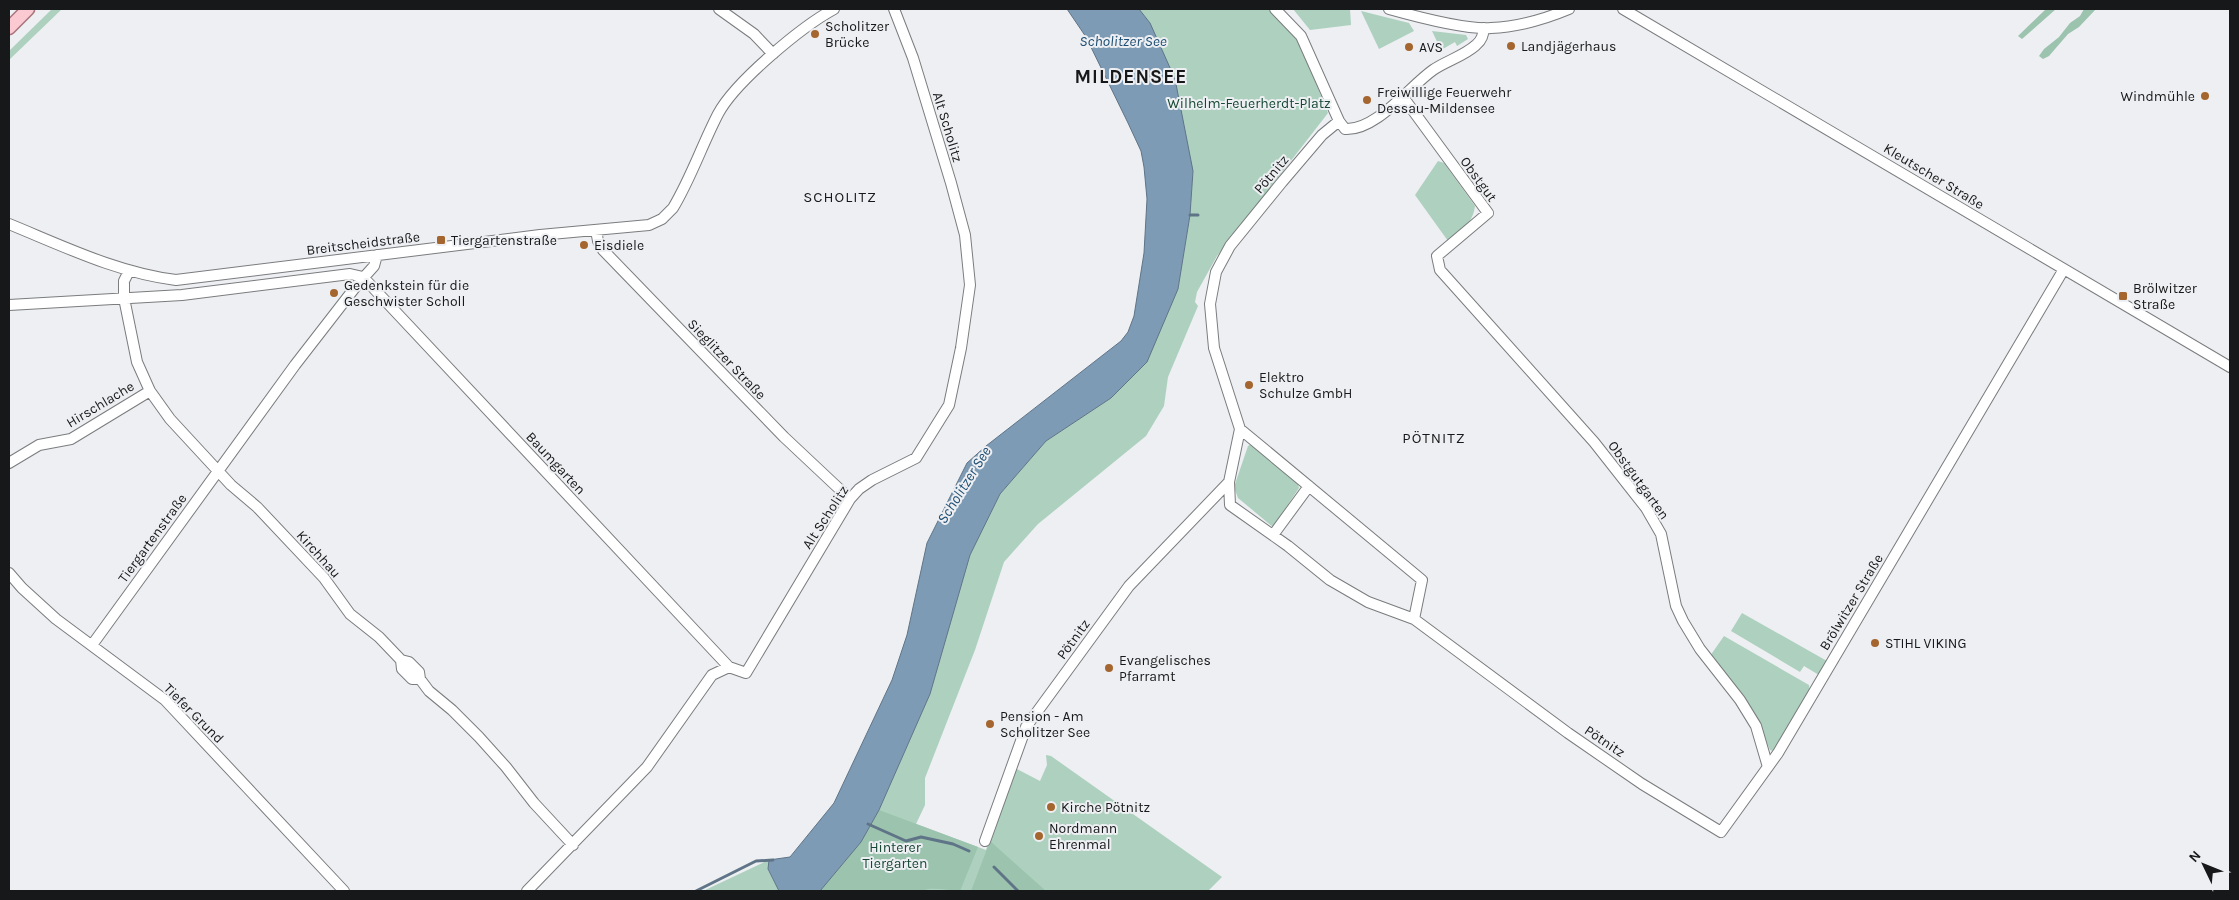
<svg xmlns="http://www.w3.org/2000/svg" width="2239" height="900" font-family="Karla,sans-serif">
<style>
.green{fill:#add1be}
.forest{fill:#9bc3ae}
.water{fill:#7e9bb6;stroke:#5f7487}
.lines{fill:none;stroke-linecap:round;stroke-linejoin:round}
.stream{stroke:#5f7487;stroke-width:3}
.minor-casing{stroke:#7a7c7e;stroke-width:12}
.major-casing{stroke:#a8747c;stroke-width:15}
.minor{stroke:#fff;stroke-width:10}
.major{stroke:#fac9d1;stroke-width:12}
.poi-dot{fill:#a5652e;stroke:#edeff2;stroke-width:2}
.labels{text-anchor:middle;stroke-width:4;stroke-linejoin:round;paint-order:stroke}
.poi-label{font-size:14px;fill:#171819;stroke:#edeff2;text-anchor:start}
.park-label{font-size:14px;fill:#154732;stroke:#edeff2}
.street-label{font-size:14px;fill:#171819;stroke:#edeff2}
.water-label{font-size:15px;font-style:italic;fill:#1d4d72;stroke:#edeff2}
.neighbourhood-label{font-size:15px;letter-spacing:1px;fill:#171819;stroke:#edeff2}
.district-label{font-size:19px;font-weight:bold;letter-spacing:1px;fill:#171819;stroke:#edeff2}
</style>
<rect width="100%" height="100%" fill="#edeff2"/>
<!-- green -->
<path class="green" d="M52 9H62L9 60V51Z
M1139 9H1268L1299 42 1328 113 1217 256 1197 292 1195 302 1198 306 1168 377 1164 406 1146 436 1038 524 1004 562 975 650 925 778V805L916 824 986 850 1015 768 1040 781 1047 765 1046 755 1051 756 1222 877 1208 891H820L861 842 879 810 930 694 970 555 1000 494 1046 441 1111 398 1178 289 1190 215 1193 171 1150 23Z
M1293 9H1350L1351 25 1310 30Z
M1361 11 1409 23 1414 31 1379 49Z
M1432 31 1466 35 1468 39 1457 46 1455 42 1441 50Z
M1438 161 1444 163 1475 206C1473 223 1461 231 1448 241L1415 195Z
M1251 444 1298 484 1299 488 1273 527 1238 498 1234 487 1248 446Z
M1742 613 1827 661 1819 675 1804 666 1800 672 1731 631Z
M1724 636 1809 685 1810 694 1775 752 1770 750 1756 718 1710 656Z
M769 860 768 870 779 891H703Z"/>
<!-- forest -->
<path class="forest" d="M2046 9H2056L2022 39 2018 36Z
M2084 9H2096L2079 27 2068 34 2049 56 2043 59 2039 56 2044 49 2059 37 2070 23 2080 16Z
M879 810 978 847 960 891C948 891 932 886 922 891H820L861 842Z
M990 841 1046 891H971Z"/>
<!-- water -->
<path class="water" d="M1067 9H1139L1150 23 1175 79 1193 171 1190 215 1178 289 1147 362 1111 398 1046 441 1000 494 970 555 930 694 879 810 861 842 820 891H779L768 869 769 860 790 857 834 803 892 680 907 635 927 543 967 463 986 446 1121 341 1128 332 1134 316 1144 253 1147 199 1144 167 1141 151 1128 123 1086 37Z"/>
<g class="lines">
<!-- stream -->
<path class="stream" d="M1190 215H1198
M868 824 906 841 921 837 953 844 969 851
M994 867 1018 891
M696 891 756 861 773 860"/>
<!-- minor casing -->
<g class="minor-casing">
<path id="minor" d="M719 9 754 34 773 54
M1275 9 1301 36 1339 121 1345 129C1376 131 1409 87 1433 70 1446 61 1464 56 1476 45 1482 40 1483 35 1484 28
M1389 9C1414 16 1465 30 1491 28 1517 27 1545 19 1569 9
M1623 9 2230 367
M1403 97 1488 213 1437 256 1440 270 1594 442 1646 508 1661 534 1676 606 1683 621 1700 649 1740 700 1756 726 1768 767
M1339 121 1322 135 1282 182 1230 246 1216 272 1210 304 1214 348 1240 429 1229 482 1230 505 1288 546 1330 580 1368 602 1414 619 1568 733 1642 784 1721 832 1778 753 2064 269
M9 224C63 246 118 273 176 280L540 235 649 225 662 219 673 208C691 178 702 145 718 114 735 82 801 27 834 9
M596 230 598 241 603 250 784 437 850 499
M129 271 124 281V298L137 362 150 391 170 419 231 485 257 507 324 578 350 614 379 637 401 660 402 669 412 679H420
M9 305 182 295 350 274 363 277 729 667
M1240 429 1422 580 1414 619
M9 463 39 445 71 439 150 391
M1273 535 1309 486
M9 573 22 588 56 619 165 700 344 891
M92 645 295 365 357 285 374 266 377 255
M401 660 409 662 419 672 420 679 429 691 452 710 479 737 506 767 534 803 573 845
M985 841 1026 727 1129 586 1229 482
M527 891 647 767 712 675 729 667 746 673 850 499 859 489 872 480 916 458 949 405 961 348 970 285 965 235 951 183 913 58 894 9"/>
</g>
<!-- major casing -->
<g class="major-casing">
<path id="major" d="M9 28 28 9"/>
</g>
<!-- minor -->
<use href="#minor" class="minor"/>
<!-- major -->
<use href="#major" class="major"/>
</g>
<!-- markers -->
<g class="poi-dot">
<circle cx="815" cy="34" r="5"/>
<circle cx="1511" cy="46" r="5"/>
<circle cx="1409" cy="47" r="5"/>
<circle cx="2205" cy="96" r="5"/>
<circle cx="1367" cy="100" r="5"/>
<rect x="436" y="235" width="10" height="10" rx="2.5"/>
<circle cx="584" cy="245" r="5"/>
<circle cx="334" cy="293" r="5"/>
<rect x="2118" y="291" width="10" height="10" rx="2.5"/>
<circle cx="1249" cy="385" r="5"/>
<circle cx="1875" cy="643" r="5"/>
<circle cx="1109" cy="668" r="5"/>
<circle cx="990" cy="724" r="5"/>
<circle cx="1051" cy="807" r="5"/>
<circle cx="1039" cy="836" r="5"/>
</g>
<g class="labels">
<!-- poi labels -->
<g class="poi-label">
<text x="825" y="31">Scholitzer<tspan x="825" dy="16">Brücke</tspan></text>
<text x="1521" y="51">Landjägerhaus</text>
<text x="1419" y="52">AVS</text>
<text x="1377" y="97">Freiwillige Feuerwehr<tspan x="1377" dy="16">Dessau-Mildensee</tspan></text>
<text x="2195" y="101" text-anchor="end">Windmühle</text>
<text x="451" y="245">Tiergartenstraße</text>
<text x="594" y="250">Eisdiele</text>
<text x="344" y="290">Gedenkstein für die<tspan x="344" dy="16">Geschwister Scholl</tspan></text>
<text x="2133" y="293">Brölwitzer<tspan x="2133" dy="16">Straße</tspan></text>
<text x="1259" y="382">Elektro<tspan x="1259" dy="16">Schulze GmbH</tspan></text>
<text x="1885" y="648">STIHL VIKING</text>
<text x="1119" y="665">Evangelisches<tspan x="1119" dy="16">Pfarramt</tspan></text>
<text x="1000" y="721">Pension - Am<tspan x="1000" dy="16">Scholitzer See</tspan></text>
<text x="1061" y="812">Kirche Pötnitz</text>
<text x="1049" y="833">Nordmann<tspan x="1049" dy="16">Ehrenmal</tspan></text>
</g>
<!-- park labels -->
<g class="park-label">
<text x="1249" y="108">Wilhelm-Feuerherdt-Platz</text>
<text x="895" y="852">Hinterer<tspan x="895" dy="16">Tiergarten</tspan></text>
</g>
<!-- street labels -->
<g class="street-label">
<text transform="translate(948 127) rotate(73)" y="5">Alt Scholitz</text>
<text transform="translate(1271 174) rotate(-50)" y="5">Pötnitz</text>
<text transform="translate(1934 176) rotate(31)" y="5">Kleutscher Straße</text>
<text transform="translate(1479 179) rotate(54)" y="5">Obstgut</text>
<text transform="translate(363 243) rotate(-7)" y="5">Breitscheidstraße</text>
<text transform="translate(727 359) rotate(46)" y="5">Sieglitzer Straße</text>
<text transform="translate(100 404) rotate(-31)" y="5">Hirschlache</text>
<text transform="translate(556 463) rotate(47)" y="5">Baumgarten</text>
<text transform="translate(1639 480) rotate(54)" y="5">Obstgutgarten</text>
<text transform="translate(825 517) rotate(-57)" y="5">Alt Scholitz</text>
<text transform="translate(152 538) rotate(-54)" y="5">Tiergartenstraße</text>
<text transform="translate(319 554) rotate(48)" y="5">Kirchhau</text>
<text transform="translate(1851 602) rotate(-59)" y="5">Brölwitzer Straße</text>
<text transform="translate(1073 639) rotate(-54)" y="5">Pötnitz</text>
<text transform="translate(194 713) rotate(45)" y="5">Tiefer Grund</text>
<text transform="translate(1605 741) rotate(34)" y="5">Pötnitz</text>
</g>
<!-- water labels -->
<g class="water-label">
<text x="1123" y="46">Scholitzer See</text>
<text transform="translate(964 485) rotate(-58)" y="5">Scholitzer See</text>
</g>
<!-- neighbourhood labels -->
<g class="neighbourhood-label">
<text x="840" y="202">SCHOLITZ</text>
<text x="1434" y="443">PÖTNITZ</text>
</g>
<!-- district labels -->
<g class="district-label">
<text x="1131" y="83">MILDENSEE</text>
</g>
</g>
<!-- border -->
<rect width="2239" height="900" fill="none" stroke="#171819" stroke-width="20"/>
<!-- north arrow -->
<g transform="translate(2204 865) rotate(313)" stroke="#edeff2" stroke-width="4" paint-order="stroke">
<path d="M0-4L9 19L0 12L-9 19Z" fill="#171819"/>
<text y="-8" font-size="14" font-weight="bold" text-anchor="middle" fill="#171819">N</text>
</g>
</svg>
